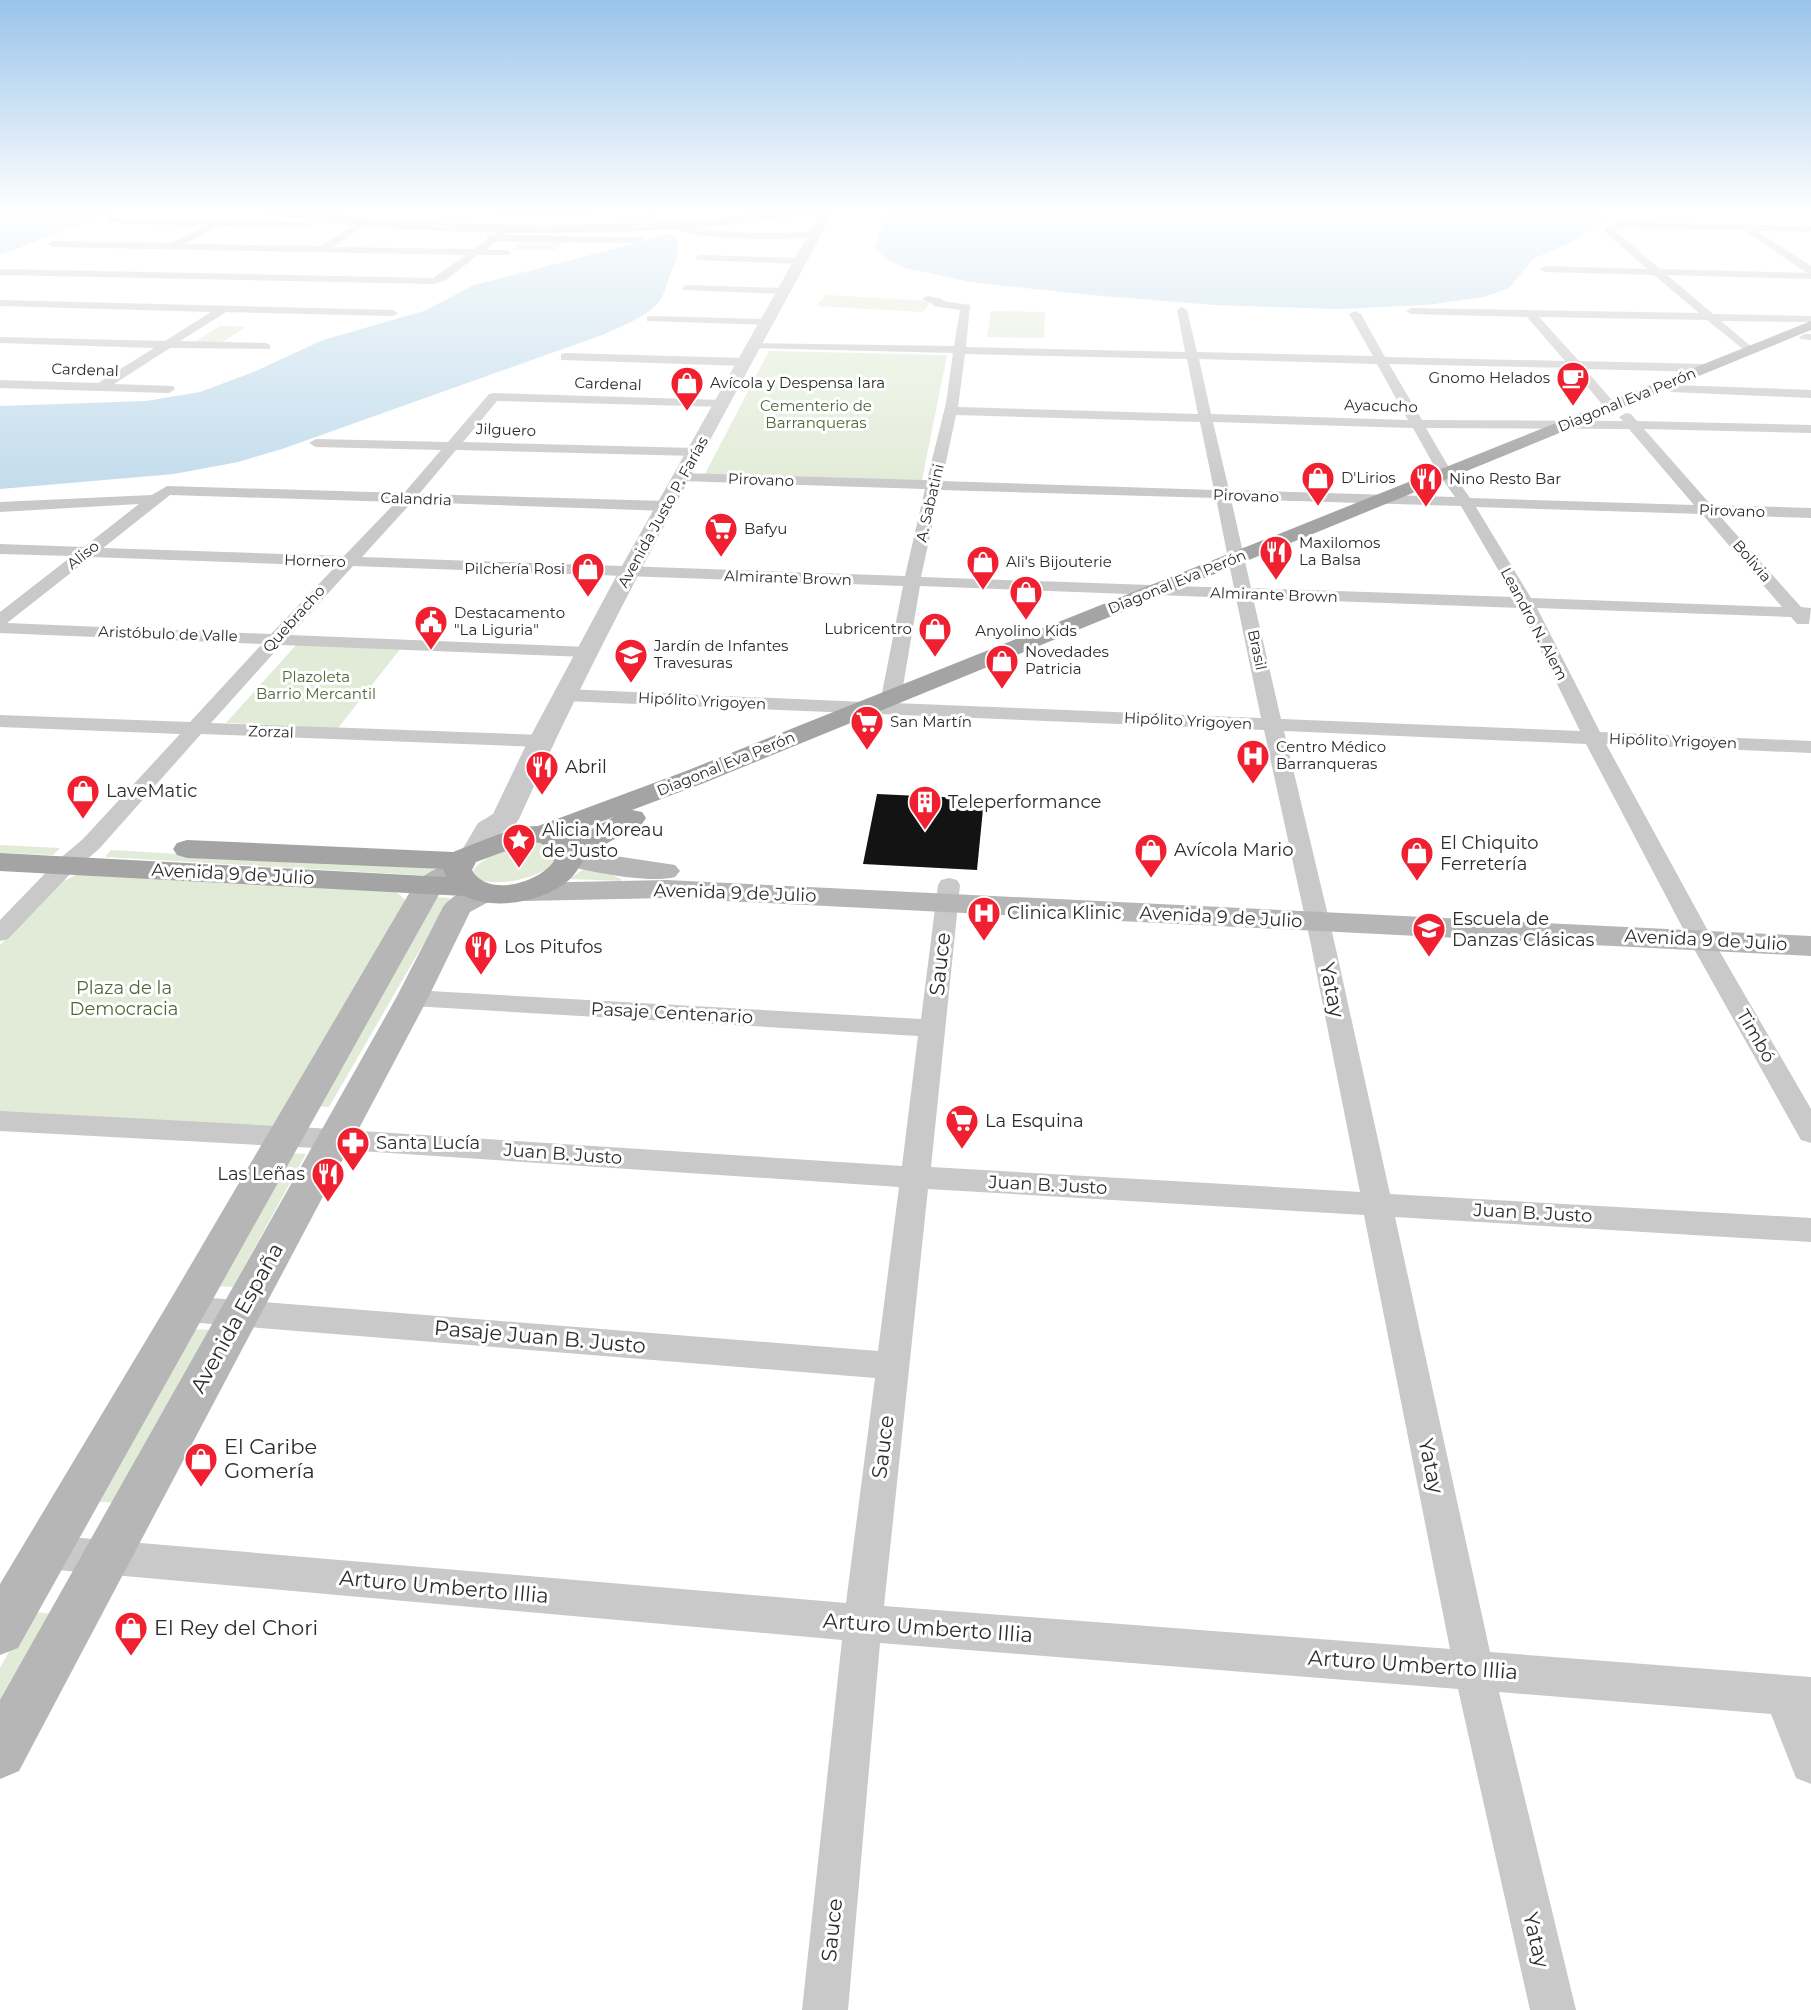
<svg xmlns="http://www.w3.org/2000/svg" width="1811" height="2010" font-family="Montserrat,sans-serif">
<style>
.green{fill:#e2ebd7}
.water{fill:#c2dcec}
.lines{fill:none;stroke-linecap:round;stroke-linejoin:round}
.stream{stroke:#c2dcec;stroke-width:3}
.building{fill:#131313}
.minor{fill:#c9c9c9;fill-rule:evenodd}
.tertiary{fill:#c9c9c9;fill-rule:evenodd}
.secondary{fill:#b6b6b6;fill-rule:evenodd}
.primary{fill:#a4a4a4;fill-rule:evenodd}
.labels{text-anchor:middle;stroke-width:6;stroke-linejoin:round;paint-order:stroke}
.far-street-label{font-size:15px;fill:#2c2c2c;stroke:#fff}
.far-poi-label{font-size:15px;fill:#2c2c2c;stroke:#fff;text-anchor:start}
.far-park-label{font-size:15px;fill:#4f6937;stroke:#fff}
.poi-label{font-size:18px;fill:#2c2c2c;stroke:#fff;text-anchor:start}
.street-label{font-size:18px;fill:#2c2c2c;stroke:#fff}
.park-label{font-size:18px;fill:#4f6937;stroke:#fff}
.near-street-label{font-size:21px;fill:#2c2c2c;stroke:#fff}
.near-poi-label{font-size:21px;fill:#2c2c2c;stroke:#fff;text-anchor:start}
</style>
<rect width="100%" height="100%" fill="#fff"/>
<!-- green -->
<path class="green" d="M524 240 565 241 555 250H513Z
M826 295 931 301 923 312 816 306Z
M991 311 1045 312 1044 338 987 337Z
M220 326 246 327 221 343 195 342Z
M769 351 947 355 922 480 705 474Z
M297 644 401 648 338 728 226 723Z
M538 843 552 844 560 858C540 879 507 885 479 881L473 870C487 853 516 846 538 843Z
M0 845 60 848 53 855 0 853Z
M111 850 438 869 433 876 105 857Z
M590 864 621 879V881L570 879Z
M80 873 393 889 410 904 275 1127 0 1114V945L52 887Z
M435 897 450 898 329 1107 312 1106Z
M287 1153 306 1154 233 1287 211 1286Z
M189 1329 211 1330 116 1503 92 1501Z
M31 1612 57 1614 0 1720V1668Z"/>
<!-- water -->
<path class="water" d="M0 209H120L0 255Z
M414 209H710L535 216Z
M900 209H1597L1604 218 1578 239 1533 259 1509 288 1484 297 1427 305 1336 309 1214 305 1091 295 970 282 905 268 887 259 875 248 883 225Z
M667 233 677 236C680 249 677 260 671 272 667 281 666 291 661 299 650 316 623 325 605 334L282 449 238 462 174 474 0 489V406L146 401 200 392 251 373 323 340 424 311 474 285 648 240Z"/>
<g class="lines">
<!-- stream -->
<path class="stream" d="M647 213 666 223"/>
</g>
<!-- building -->
<path class="building" d="M877 794 984 799 977 870 863 864Z"/>
<g class="lines">
<!-- minor -->
<path class="minor" d="M111 218 308 222 313 225 308 228 219 226 185 244 320 246 362 221 365 222V226L333 247 474 249 487 240V236L493 235 507 226 512 229 504 235 639 237 644 240 639 243 497 241 486 250H506L511 253 509 255H478L446 280 434 284 0 275V269L433 278 466 255 53 247 48 244 53 241 171 243 206 226 108 223V219Z
M675 222C720 236 768 233 815 232L820 235 815 238C783 238 693 244 670 225Z
M1622 222 1811 226V232L1757 231 1811 266V279L1667 275 1713 314 1811 316V322L1721 321 1753 348V352L1749 354 1707 320 1539 317 1579 361 1704 364 1710 368 1704 372 1585 369 1617 406 1611 410 1606 409 1572 368 1389 364 1422 420 1623 421 1619 417 1626 413 1631 414 1637 421 1811 425V433L1644 429 1711 505 1811 508V518L1719 515 1801 607 1811 608 1809 624H1797L1791 617 1537 608 1600 732 1811 741V753L1606 744 1713 940 1811 1109V1143L1801 1140 1797 1133 1689 940 1586 744 1284 731 1335 945 1390 1194 1811 1218V1242L1395 1217 1490 1652 1811 1677V1784L1796 1778 1771 1714 1499 1692 1576 2010H1530L1458 1689 880 1643 848 2010H802L842 1640 46 1569 33 1564 28 1552 33 1540 46 1535 846 1603 875 1378 187 1322 176 1318 171 1309 176 1300 187 1296 878 1351 899 1187 315 1148 0 1131V1111L315 1128 902 1166 918 1036 412 1006 403 1004 399 998 403 992 412 990 921 1019 938 885 941 880 949 878 957 880 960 885 931 1167 1360 1192 1311 945 1264 730 565 701 558 699 556 695 558 691 565 689 887 703 881 698 903 586 353 566 290 635 587 647 593 648 596 652 593 656 587 657 281 645 211 723 541 735 548 737 551 741 548 745 541 747 201 734 99 849 74 870 8 939 0 941V920L58 860 83 839 180 734 0 727V715L190 722 262 644 0 633V612L72 556 0 554V544L84 547 139 504 0 512V502L152 495 167 486 404 493 441 450 316 447 309 443 316 439 448 442 489 394 494 393 722 400 728 404 727 407 497 401 463 442 695 448 702 452 695 456 456 450 419 494 666 501 674 506 666 511 412 502 362 557 905 576 925 489 682 481 675 477 682 473 927 480 946 403 953 353 756 348 752 347V343L954 346 960 310 933 306 932 303 922 299 927 296 942 299 943 301 970 305 966 347 1185 352 1177 310 1182 307 1187 310 1197 352 1373 356 1349 314 1355 311 1361 314 1385 357 1565 361 1527 317 1411 314 1406 311 1411 308 1699 313 1654 275 1545 272 1540 269 1545 266 1647 269 1605 232 1606 227ZM1623 228 1744 230 1807 273 1660 269 1614 230ZM965 354 1187 359 1198 414 958 407ZM1199 359 1377 364 1408 420 1211 414ZM956 415 1200 422 1214 490 942 481ZM1213 422 1413 428 1438 473 1455 497 1229 490ZM1426 428 1629 429 1694 505 1470 498 1451 471ZM940 490 1216 498 1234 588 921 577ZM170 495 396 502 344 556 103 548ZM1231 499 1461 506 1514 597 1251 588ZM1476 507 1702 514 1782 607 1531 598ZM91 557 336 566 271 634 7 623ZM920 586 1236 598 1261 718 894 703 901 698ZM1253 598 1520 608 1580 731 1281 719ZM928 1189 1364 1215 1450 1649 884 1606Z
M700 255 801 258 806 261 801 264 697 260 695 258Z
M687 285 784 288 789 291 784 294 683 290 682 288Z
M0 300 393 310 398 313 393 316 226 312 180 341 266 343 270 345V349L170 348 114 384 173 386 175 389 169 393 0 388V380L98 383 154 348 0 343V337L165 341 211 312 0 306Z
M651 316 768 319 774 322 768 325 647 321V317Z
M1805 334H1811V340L1801 339 1799 337Z
M565 353 745 358 751 362 745 366 561 360V354Z
M1675 385 1811 390V398L1671 392 1669 389Z"/>
<!-- tertiary -->
<path class="tertiary" d="M257 209H283L403 222 544 225 684 222 801 209H835C727 411 613 610 519 819L515 825 499 834 486 856 476 859 466 856 462 850 478 823 493 814 528 741 618 573 821 212C727 229 632 233 536 233 462 232 388 231 314 221 301 219 267 217 257 209Z"/>
<!-- secondary -->
<path class="secondary" d="M569 849 675 865 680 871 675 877C647 884 588 871 559 864L554 858 559 852Z
M457 861 467 864 472 870 467 876 441 891 18 1648 0 1655V1584L172 1297 414 885C423 873 443 865 457 861Z
M667 880 1811 936V956L667 898 523 901 512 898 508 892 512 886 523 883Z
M483 884 494 887 498 893 494 899 470 912 428 998 19 1771 0 1779V1700L396 998 443 907C451 895 469 888 483 884Z"/>
<!-- primary -->
<path class="primary" d="M1811 321V330L704 783 632 810 642 812 646 818 642 824 582 857 583 861C579 867 575 875 569 880 544 902 494 911 464 896L0 871V853L446 877 443 869 187 858 177 855 173 849 177 843 187 840 453 852 517 827 538 826 686 771ZM614 817 573 839 567 834ZM530 842 540 843 551 849 554 861C539 883 487 898 472 870L476 862Z"/>
</g>
<!-- sky -->
<linearGradient id="sky" x2="0" y2="1"><stop stop-color="#99c4ea"/><stop offset="0.43" stop-color="#fff"/><stop offset="1" stop-color="#fff" stop-opacity="0"/></linearGradient>
<rect width="1811" height="490" fill="url(#sky)"/>
<!-- icons -->
<defs>
<g id="cafe-pin" transform="scale(1.725)"><path d="M0 17L-7.5 6A9.5 9.5 0 1 1 7.5 6Z" fill="#f02031" stroke="#fff"/><path d="M-5.5-4.5H6V0H3Q3 3.5 0 3.5H-2.5Q-5.5 3.5-5.5 0ZM3-3.2v2h1.7v-2ZM-6 4.5H4V6H-6Z" fill="#fff"/></g>
<g id="shop-pin" transform="scale(1.725)"><path d="M0 17L-7.5 6A9.5 9.5 0 1 1 7.5 6Z" fill="#f02031" stroke="#fff"/><path d="M-5-2.5h2.3a2.7 3.5 0 0 1 5.4 0H5L5.5 6h-11ZM-1.5-2.5h3a1.5 2.3 0 0 0-3 0Z" fill="#fff"/></g>
<g id="restaurant-pin" transform="scale(1.725)"><path d="M0 17L-7.5 6A9.5 9.5 0 1 1 7.5 6Z" fill="#f02031" stroke="#fff"/><path d="M-5-6h1v4h1v-4h1v4h1v-4h1v5L-1.5 .5V6h-2V.5L-5-1ZM5-6V6H3V1.5H1.5Q1.5-4 5-6Z" fill="#fff"/></g>
<g id="supermarket-pin" transform="scale(1.725)"><path d="M0 17L-7.5 6A9.5 9.5 0 1 1 7.5 6Z" fill="#f02031" stroke="#fff"/><path d="M-6-5.5h2.5l.6 2H6L4.5 2H-2.5L-4.4-4H-6ZM-1.5 3.2a1.3 1.3 0 1 0 .1 0ZM3 3.2a1.3 1.3 0 1 0 .1 0Z" fill="#fff"/></g>
<g id="civic-pin" transform="scale(1.725)"><path d="M0 17L-7.5 6A9.5 9.5 0 1 1 7.5 6Z" fill="#f02031" stroke="#fff"/><path d="M-.6-6.5H3V-4.5H.6V-3L4-1V1h2V6H-6V1h2V-1L-.6-3ZM-1.2 2.5V6h2.4V2.5Z" fill="#fff"/></g>
<g id="school-pin" transform="scale(1.725)"><path d="M0 17L-7.5 6A9.5 9.5 0 1 1 7.5 6Z" fill="#f02031" stroke="#fff"/><path d="M0-5L7-2L0 1L-7-2ZM-4 1L0 2.5L4 1V4Q0 6-4 4Z" fill="#fff"/></g>
<g id="hospital-pin" transform="scale(1.725)"><path d="M0 17L-7.5 6A9.5 9.5 0 1 1 7.5 6Z" fill="#f02031" stroke="#fff"/><path d="M-5-5h3v3.5h4V-5h3V5h-3V1.5h-4V5h-3Z" fill="#fff"/></g>
<g id="building-pin" transform="scale(1.725)"><path d="M0 17L-7.5 6A9.5 9.5 0 1 1 7.5 6Z" fill="#f02031" stroke="#fff"/><path d="M-4-6H4V6H1V3H-1V6H-4ZM-2.5-4.3h1.7v1.8h-1.7ZM.8-4.3h1.7v1.8H.8ZM-2.5-1h1.7V.8h-1.7ZM.8-1h1.7V.8H.8Z" fill="#fff"/></g>
<g id="sight-pin" transform="scale(1.725)"><path d="M0 17L-7.5 6A9.5 9.5 0 1 1 7.5 6Z" fill="#f02031" stroke="#fff"/><path d="M0-6L1.8-2.2L6-1.7L2.9 1.2L3.7 5.4L0 3.3L-3.7 5.4L-2.9 1.2L-6-1.7L-1.8-2.2Z" fill="#fff"/></g>
<g id="pharmacy-pin" transform="scale(1.725)"><path d="M0 17L-7.5 6A9.5 9.5 0 1 1 7.5 6Z" fill="#f02031" stroke="#fff"/><path d="M-2-6h4v4h4v4h-4v4h-4v-4h-4v-4h4Z" fill="#fff"/></g>
</defs>
<g fill-rule="evenodd">
<use href="#cafe-pin" x="1573" y="378"/>
<use href="#shop-pin" x="687" y="383"/>
<use href="#shop-pin" x="1318" y="478"/>
<use href="#restaurant-pin" x="1426" y="479"/>
<use href="#supermarket-pin" x="721" y="529"/>
<use href="#restaurant-pin" x="1276" y="552"/>
<use href="#shop-pin" x="983" y="562"/>
<use href="#shop-pin" x="588" y="569"/>
<use href="#shop-pin" x="1026" y="592"/>
<use href="#civic-pin" x="431" y="622"/>
<use href="#shop-pin" x="935" y="629"/>
<use href="#school-pin" x="631" y="655"/>
<use href="#shop-pin" x="1002" y="661"/>
<use href="#supermarket-pin" x="867" y="722"/>
<use href="#hospital-pin" x="1253" y="756"/>
<use href="#restaurant-pin" x="542" y="767"/>
<use href="#shop-pin" x="83" y="791"/>
<use href="#building-pin" x="925" y="802"/>
<use href="#sight-pin" x="519" y="840"/>
<use href="#shop-pin" x="1151" y="850"/>
<use href="#shop-pin" x="1417" y="853"/>
<use href="#hospital-pin" x="984" y="913"/>
<use href="#school-pin" x="1429" y="929"/>
<use href="#restaurant-pin" x="481" y="947"/>
<use href="#supermarket-pin" x="962" y="1121"/>
<use href="#pharmacy-pin" x="353" y="1143"/>
<use href="#restaurant-pin" x="328" y="1174"/>
<use href="#shop-pin" x="201" y="1459"/>
<use href="#shop-pin" x="131" y="1628"/>
</g>
<g class="labels">
<!-- far-street labels -->
<g class="far-street-label">
<text transform="translate(85 370) rotate(2)" y="5">Cardenal</text>
<text transform="translate(608 384) rotate(2)" y="5">Cardenal</text>
<text transform="translate(1627 400) rotate(-22)" y="5">Diagonal Eva Perón</text>
<text transform="translate(1381 406) rotate(2)" y="5">Ayacucho</text>
<text transform="translate(506 430) rotate(2)" y="5">Jilguero</text>
<text transform="translate(761 480) rotate(2)" y="5">Pirovano</text>
<text transform="translate(1246 496) rotate(2)" y="5">Pirovano</text>
<text transform="translate(416 499) rotate(2)" y="5">Calandria</text>
<text transform="translate(930 503) rotate(-77)" y="5">A. Sabatini</text>
<text transform="translate(1732 511) rotate(2)" y="5">Pirovano</text>
<text transform="translate(663 512) rotate(-61)" y="5">Avenida Justo P. Farías</text>
<text transform="translate(83 555) rotate(-38)" y="5">Aliso</text>
<text transform="translate(315 561) rotate(2)" y="5">Hornero</text>
<text transform="translate(1752 561) rotate(49)" y="5">Bolivia</text>
<text transform="translate(788 578) rotate(2)" y="5">Almirante Brown</text>
<text transform="translate(1177 582) rotate(-22)" y="5">Diagonal Eva Perón</text>
<text transform="translate(1274 595) rotate(2)" y="5">Almirante Brown</text>
<text transform="translate(294 619) rotate(-48)" y="5">Quebracho</text>
<text transform="translate(1534 624) rotate(62)" y="5">Leandro N. Alem</text>
<text transform="translate(168 634) rotate(2)" y="5">Aristóbulo de Valle</text>
<text transform="translate(1257 650) rotate(78)" y="5">Brasil</text>
<text transform="translate(702 701) rotate(3)" y="5">Hipólito Yrigoyen</text>
<text transform="translate(1188 721) rotate(3)" y="5">Hipólito Yrigoyen</text>
<text transform="translate(271 732) rotate(2)" y="5">Zorzal</text>
<text transform="translate(1673 741) rotate(2)" y="5">Hipólito Yrigoyen</text>
<text transform="translate(726 764) rotate(-22)" y="5">Diagonal Eva Perón</text>
</g>
<!-- far-poi labels -->
<g class="far-poi-label">
<text x="1550" y="383" text-anchor="end">Gnomo Helados</text>
<text x="710" y="388">Avícola y Despensa Iara</text>
<text x="1341" y="483">D'Lirios</text>
<text x="1449" y="484">Nino Resto Bar</text>
<text x="744" y="534">Bafyu</text>
<text x="1299" y="548">Maxilomos<tspan x="1299" dy="17">La Balsa</tspan></text>
<text x="1006" y="567">Ali's Bijouterie</text>
<text x="565" y="574" text-anchor="end">Pilchería Rosi</text>
<text x="454" y="618">Destacamento<tspan x="454" dy="17">"La Liguria"</tspan></text>
<text x="912" y="634" text-anchor="end">Lubricentro</text>
<text x="1026" y="636" text-anchor="middle">Anyolino Kids</text>
<text x="654" y="651">Jardín de Infantes<tspan x="654" dy="17">Travesuras</tspan></text>
<text x="1025" y="657">Novedades<tspan x="1025" dy="17">Patricia</tspan></text>
<text x="890" y="727">San Martín</text>
<text x="1276" y="752">Centro Médico<tspan x="1276" dy="17">Barranqueras</tspan></text>
</g>
<!-- far-park labels -->
<g class="far-park-label">
<text x="816" y="411">Cementerio de<tspan x="816" dy="17">Barranqueras</tspan></text>
<text x="316" y="682">Plazoleta<tspan x="316" dy="17">Barrio Mercantil</tspan></text>
</g>
<!-- poi labels -->
<g class="poi-label">
<text x="565" y="773">Abril</text>
<text x="106" y="797">LaveMatic</text>
<text x="948" y="808">Teleperformance</text>
<text x="542" y="836">Alicia Moreau<tspan x="542" dy="21">de Justo</tspan></text>
<text x="1440" y="849">El Chiquito<tspan x="1440" dy="21">Ferretería</tspan></text>
<text x="1174" y="856">Avícola Mario</text>
<text x="1007" y="919">Clinica Klinic</text>
<text x="1452" y="925">Escuela de<tspan x="1452" dy="21">Danzas Clásicas</tspan></text>
<text x="504" y="953">Los Pitufos</text>
<text x="985" y="1127">La Esquina</text>
<text x="376" y="1149">Santa Lucía</text>
<text x="305" y="1180" text-anchor="end">Las Leñas</text>
</g>
<!-- street labels -->
<g class="street-label">
<text transform="translate(233 874) rotate(3)" y="6">Avenida 9 de Julio</text>
<text transform="translate(735 893) rotate(2)" y="6">Avenida 9 de Julio</text>
<text transform="translate(1221 917) rotate(3)" y="6">Avenida 9 de Julio</text>
<text transform="translate(1706 940) rotate(3)" y="6">Avenida 9 de Julio</text>
<text transform="translate(672 1013) rotate(3)" y="6">Pasaje Centenario</text>
<text transform="translate(1756 1036) rotate(60)" y="6">Timbó</text>
<text transform="translate(563 1154) rotate(4)" y="6">Juan B. Justo</text>
<text transform="translate(1048 1185) rotate(3)" y="6">Juan B. Justo</text>
<text transform="translate(1533 1213) rotate(3)" y="6">Juan B. Justo</text>
</g>
<!-- park labels -->
<g class="park-label">
<text x="124" y="994">Plaza de la<tspan x="124" dy="21">Democracia</tspan></text>
</g>
<!-- near-street labels -->
<g class="near-street-label">
<text transform="translate(940 964) rotate(-84)" y="7">Sauce</text>
<text transform="translate(1332 990) rotate(79)" y="7">Yatay</text>
<text transform="translate(237 1318) rotate(-61)" y="7">Avenida España</text>
<text transform="translate(540 1337) rotate(5)" y="7">Pasaje Juan B. Justo</text>
<text transform="translate(883 1447) rotate(-83)" y="7">Sauce</text>
<text transform="translate(1431 1466) rotate(78)" y="7">Yatay</text>
<text transform="translate(444 1587) rotate(5)" y="7">Arturo Umberto Illia</text>
<text transform="translate(928 1628) rotate(4)" y="7">Arturo Umberto Illia</text>
<text transform="translate(1413 1665) rotate(4)" y="7">Arturo Umberto Illia</text>
<text transform="translate(832 1930) rotate(-84)" y="7">Sauce</text>
<text transform="translate(1536 1940) rotate(77)" y="7">Yatay</text>
</g>
<!-- near-poi labels -->
<g class="near-poi-label">
<text x="224" y="1454">El Caribe<tspan x="224" dy="24">Gomería</tspan></text>
<text x="154" y="1635">El Rey del Chori</text>
</g>
</g>
</svg>
